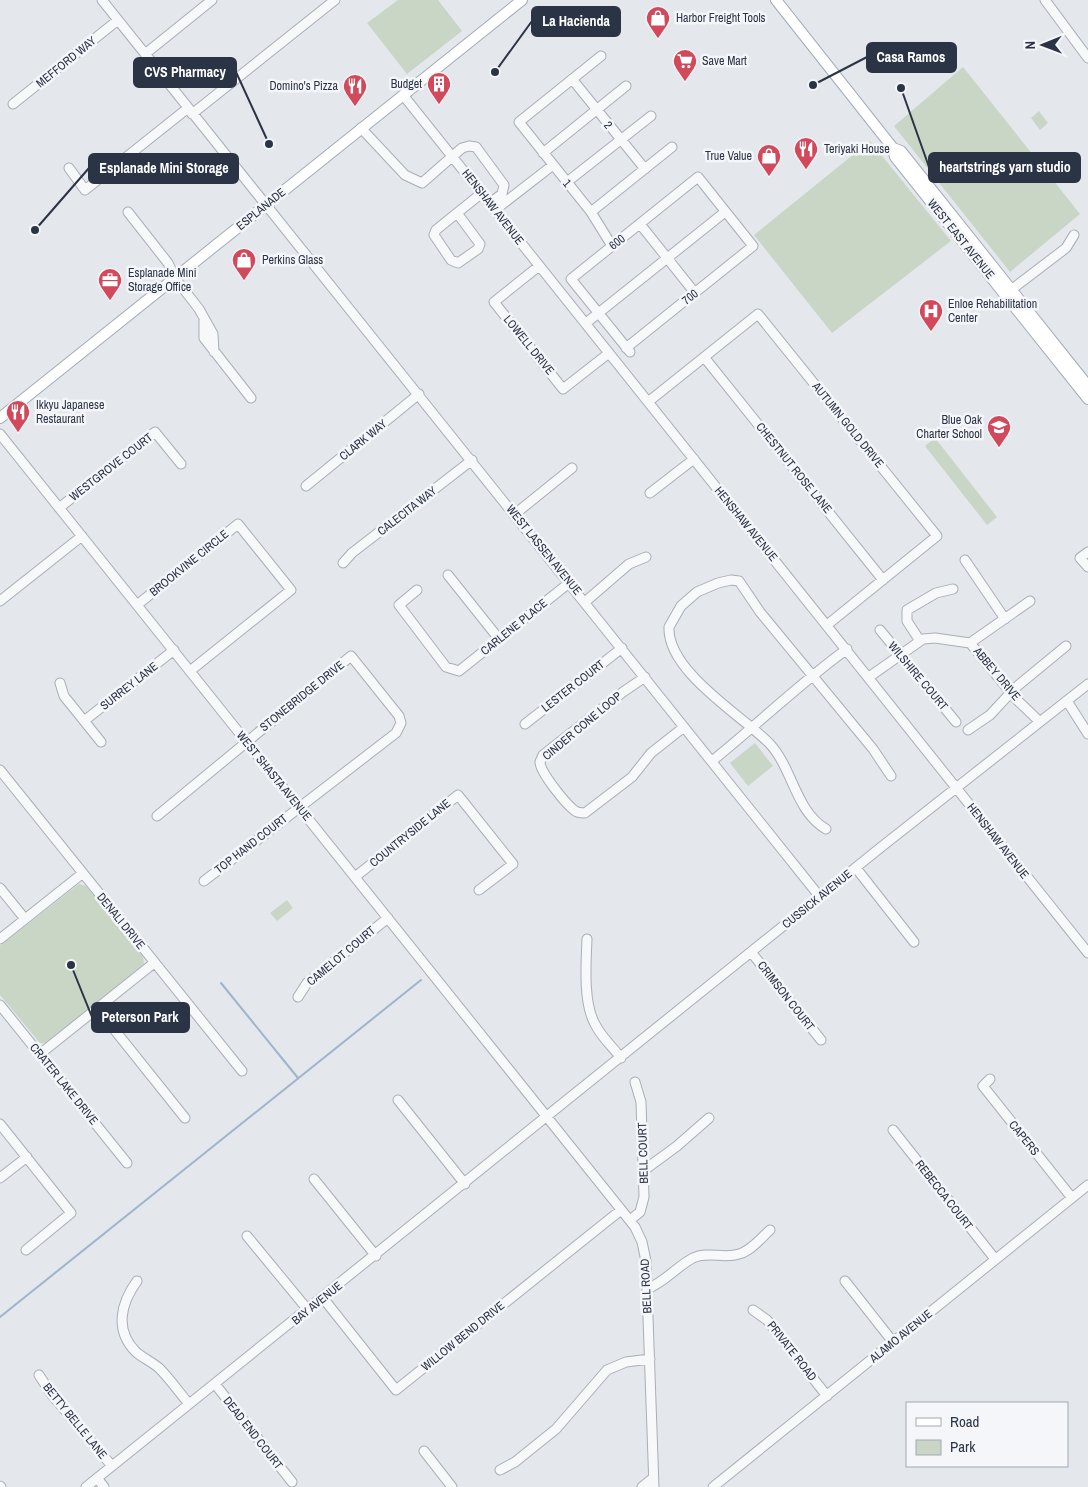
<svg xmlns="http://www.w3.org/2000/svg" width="1088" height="1487" font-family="'Archivo Narrow',sans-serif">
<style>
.green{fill:#c9d6c5}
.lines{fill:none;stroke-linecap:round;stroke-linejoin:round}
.stream{stroke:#9fb4cc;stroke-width:2}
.minor-casing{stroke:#a9aeb7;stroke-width:11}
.major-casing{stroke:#a3abb8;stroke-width:12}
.minor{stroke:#f7f8fa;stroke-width:9}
.major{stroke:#fff;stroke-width:10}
.labels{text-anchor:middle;stroke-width:5;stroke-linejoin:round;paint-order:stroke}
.poi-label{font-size:12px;fill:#2b3445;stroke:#f4f6f9;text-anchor:start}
.street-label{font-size:12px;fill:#2b3445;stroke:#f4f6f9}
.leader{fill:none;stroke:#2b3445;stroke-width:2}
.callout-dot{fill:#2b3445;stroke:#f4f6f9;stroke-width:2}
.callout{fill:#2b3445;stroke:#2b3445;stroke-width:2}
.callout-label{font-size:14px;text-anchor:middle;font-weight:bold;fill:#fff}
</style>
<rect width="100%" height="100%" fill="#e4e7ec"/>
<!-- green -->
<path class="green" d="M398 0H438L462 31 407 74 367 23Z
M963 67 1080 214 1010 272 894 126Z
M1039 111 1048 123 1040 130 1031 118Z
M870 141 951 241 832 333 754 235Z
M935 438 997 517 987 525 925 446Z
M755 743 773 766 748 786 730 763Z
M79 884 86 886 143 957 144 964 46 1043H40L0 995V946Z
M287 900 293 908 277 921 270 913Z"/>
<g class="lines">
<!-- stream -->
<path class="stream" d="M221 983 298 1078
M0 1317 421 980"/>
<!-- minor casing -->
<g class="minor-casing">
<path id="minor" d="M102 0 820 897
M1045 0 1088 58
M145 54 212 0
M601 56 519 122 591 212 612 246
M572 79 645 169
M403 95 1088 953
M13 104 118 20
M192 114 335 0
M361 128 405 175 422 183 462 148 469 146 476 147 504 185 502 194 490 203
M543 153 626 86
M69 168 85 190 188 108
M567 182 651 116
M495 210 553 165
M128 212 168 263 175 278 199 309 213 334 214 352
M591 212 672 147
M457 213 480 244 478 249 458 263 451 260 434 235 436 230Z
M457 213 482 193
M640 224 695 293
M539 266 494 302 563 389 609 353
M1007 293 1066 248 1074 235
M204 320V338L251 398
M586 323 725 212
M626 348 753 246 698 177 571 279 630 352
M704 357 883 580
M648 402 758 314 937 536 827 625
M0 434 635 1227 642 1242 646 1261 654 1487
M306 486 419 394
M650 493 694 459
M59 508 155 432 181 464
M515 514 572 468
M1088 552 1080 558 1088 567
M965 560 1005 619
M343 563 352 553 472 460
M448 575 499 639
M417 590 399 605 446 667 459 671 569 583
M0 601 82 536
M585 602 629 564 646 557
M137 605 238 524 291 590 190 671
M880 630 956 722
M920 641 907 621V610L936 593 953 589
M970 643 1030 601
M645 677 623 692 543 755 540 762C540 772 565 803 574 810 577 813 581 813 585 813L632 777 651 753 684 727
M869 677 923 639 935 638 970 643 1016 699 1040 722
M60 683 64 696 101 742
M1067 701 1088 734
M84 721 174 650
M525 724 622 648
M968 730 990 715 1015 688 1066 646
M712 761C758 724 799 684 847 649
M0 770 242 1071
M157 816 351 656 399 716 401 723 396 733 204 881
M826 829C795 811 793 768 769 743 741 715 667 671 669 627L681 606 697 592 718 583 731 580 739 581 760 612 873 749 891 776
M856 868 914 942
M355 877 458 795 513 864 479 890
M0 888 25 919
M0 939 83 873
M587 939C586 963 583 1003 595 1024 601 1037 613 1047 621 1058
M751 952 821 1040
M298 997 307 983 388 918
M0 1005 127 1163
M97 1008 185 1118
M40 1054 154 963
M990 1079 983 1086 1072 1198
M398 1100 465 1184
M0 1124 71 1213 26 1250
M893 1130 995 1259
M643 1171 677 1146 709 1118
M0 1178 27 1157
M314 1179 376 1256
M630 1220 640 1212 644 1197 641 1102 635 1082
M247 1236 308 1310
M137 1281C121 1303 114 1330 136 1352 143 1358 152 1362 159 1368 170 1379 179 1392 189 1404
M845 1281 893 1342
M647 1289C665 1282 676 1267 693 1258 708 1251 724 1259 739 1254 751 1251 761 1238 770 1230
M323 1298 396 1390 621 1210
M753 1310 767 1320 827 1396
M39 1375 52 1395 112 1466
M215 1384 292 1482
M424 1451 452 1487
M500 1470 515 1462 556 1429 607 1370 626 1362 650 1359
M97 1478 104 1487
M0 1486 1 1487
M86 1487 880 848 1088 684
M642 1487 653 1478
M713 1487 1088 1185"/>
</g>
<!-- major casing -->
<g class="major-casing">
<path id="major" d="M776 0 893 148 895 157 1088 399
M893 148 901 151 1088 386
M0 418 522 0"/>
</g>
<!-- minor -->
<use href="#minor" class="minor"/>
<!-- major -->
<use href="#major" class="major"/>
</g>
<!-- icons -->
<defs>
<g id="shop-pin" transform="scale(1.25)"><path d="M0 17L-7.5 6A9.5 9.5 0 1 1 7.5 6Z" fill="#d1495b" stroke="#f4f6f9"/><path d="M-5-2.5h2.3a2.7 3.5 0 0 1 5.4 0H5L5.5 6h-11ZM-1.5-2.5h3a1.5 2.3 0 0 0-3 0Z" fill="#fff"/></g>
<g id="supermarket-pin" transform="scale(1.25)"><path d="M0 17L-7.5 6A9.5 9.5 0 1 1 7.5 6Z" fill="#d1495b" stroke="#f4f6f9"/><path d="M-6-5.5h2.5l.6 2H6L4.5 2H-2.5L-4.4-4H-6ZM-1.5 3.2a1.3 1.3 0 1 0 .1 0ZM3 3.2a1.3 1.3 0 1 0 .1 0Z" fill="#fff"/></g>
<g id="building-pin" transform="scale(1.25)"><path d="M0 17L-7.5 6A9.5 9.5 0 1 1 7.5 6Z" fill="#d1495b" stroke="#f4f6f9"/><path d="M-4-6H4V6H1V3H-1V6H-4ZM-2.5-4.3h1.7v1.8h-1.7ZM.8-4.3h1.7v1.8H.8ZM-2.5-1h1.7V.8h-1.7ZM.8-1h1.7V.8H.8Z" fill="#fff"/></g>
<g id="restaurant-pin" transform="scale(1.25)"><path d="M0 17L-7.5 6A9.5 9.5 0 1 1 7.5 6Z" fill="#d1495b" stroke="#f4f6f9"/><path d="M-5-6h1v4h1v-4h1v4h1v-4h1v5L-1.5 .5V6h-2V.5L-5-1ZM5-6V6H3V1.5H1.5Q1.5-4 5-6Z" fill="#fff"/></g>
<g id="office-pin" transform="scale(1.25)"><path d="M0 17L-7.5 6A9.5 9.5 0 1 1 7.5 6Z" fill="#d1495b" stroke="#f4f6f9"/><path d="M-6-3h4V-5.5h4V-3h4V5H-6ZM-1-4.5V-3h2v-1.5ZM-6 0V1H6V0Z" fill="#fff"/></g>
<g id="hospital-pin" transform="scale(1.25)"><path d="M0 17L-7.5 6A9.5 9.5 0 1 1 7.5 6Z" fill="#d1495b" stroke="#f4f6f9"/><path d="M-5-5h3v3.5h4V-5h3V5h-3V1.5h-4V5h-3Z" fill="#fff"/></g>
<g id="school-pin" transform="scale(1.25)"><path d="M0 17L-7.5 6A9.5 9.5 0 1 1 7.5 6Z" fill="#d1495b" stroke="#f4f6f9"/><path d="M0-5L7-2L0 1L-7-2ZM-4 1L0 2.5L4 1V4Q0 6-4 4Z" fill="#fff"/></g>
</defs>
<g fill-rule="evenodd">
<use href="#shop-pin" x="658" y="18"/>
<use href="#supermarket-pin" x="685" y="61"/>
<use href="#building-pin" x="439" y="84"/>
<use href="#restaurant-pin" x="355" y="86"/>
<use href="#restaurant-pin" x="806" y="149"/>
<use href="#shop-pin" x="769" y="156"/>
<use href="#shop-pin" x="244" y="260"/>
<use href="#office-pin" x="110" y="280"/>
<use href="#hospital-pin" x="931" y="311"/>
<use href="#restaurant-pin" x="18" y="412"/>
<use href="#school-pin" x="999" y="427"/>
</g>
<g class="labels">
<!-- poi labels -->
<g class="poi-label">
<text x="676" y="22">Harbor Freight Tools</text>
<text x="702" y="65">Save Mart</text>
<text x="422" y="88" text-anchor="end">Budget</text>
<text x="338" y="90" text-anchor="end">Domino's Pizza</text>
<text x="824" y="153">Teriyaki House</text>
<text x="752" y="160" text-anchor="end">True Value</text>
<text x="262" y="264">Perkins Glass</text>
<text x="128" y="277">Esplanade Mini<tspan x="128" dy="14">Storage Office</tspan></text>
<text x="948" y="308">Enloe Rehabilitation<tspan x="948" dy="14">Center</tspan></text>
<text x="36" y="409">Ikkyu Japanese<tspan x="36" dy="14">Restaurant</tspan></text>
<text x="982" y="424" text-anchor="end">Blue Oak<tspan x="982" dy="14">Charter School</tspan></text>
</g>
<!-- street labels -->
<g class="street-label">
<text transform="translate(66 62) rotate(-39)" y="4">MEFFORD WAY</text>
<text transform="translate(608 125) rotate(51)" y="4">2</text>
<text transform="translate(567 183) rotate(51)" y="4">1</text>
<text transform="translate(493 207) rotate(52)" y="4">HENSHAW AVENUE</text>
<text transform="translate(261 209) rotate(-39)" y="4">ESPLANADE</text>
<text transform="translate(961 239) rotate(51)" y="4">WEST EAST AVENUE</text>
<text transform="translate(617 242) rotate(-39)" y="4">600</text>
<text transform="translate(690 297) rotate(-39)" y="4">700</text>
<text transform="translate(529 345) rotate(51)" y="4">LOWELL DRIVE</text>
<text transform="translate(848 425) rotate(51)" y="4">AUTUMN GOLD DRIVE</text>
<text transform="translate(363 440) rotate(-39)" y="4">CLARK WAY</text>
<text transform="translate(111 467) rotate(-38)" y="4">WESTGROVE COURT</text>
<text transform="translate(794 468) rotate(51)" y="4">CHESTNUT ROSE LANE</text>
<text transform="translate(407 511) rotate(-38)" y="4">CALECITA WAY</text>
<text transform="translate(746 524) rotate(51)" y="4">HENSHAW AVENUE</text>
<text transform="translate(544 550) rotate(51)" y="4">WEST LASSEN AVENUE</text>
<text transform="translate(189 563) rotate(-39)" y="4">BROOKVINE CIRCLE</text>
<text transform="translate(514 627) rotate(-39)" y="4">CARLENE PLACE</text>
<text transform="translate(997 674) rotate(50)" y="4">ABBEY DRIVE</text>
<text transform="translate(918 676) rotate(50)" y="4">WILSHIRE COURT</text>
<text transform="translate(129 686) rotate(-38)" y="4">SURREY LANE</text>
<text transform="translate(573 686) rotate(-38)" y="4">LESTER COURT</text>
<text transform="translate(302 696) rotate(-39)" y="4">STONEBRIDGE DRIVE</text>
<text transform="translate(582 726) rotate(-40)" y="4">CINDER CONE LOOP</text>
<text transform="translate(274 776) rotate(51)" y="4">WEST SHASTA AVENUE</text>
<text transform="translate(410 833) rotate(-39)" y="4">COUNTRYSIDE LANE</text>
<text transform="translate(998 841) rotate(52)" y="4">HENSHAW AVENUE</text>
<text transform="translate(251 844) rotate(-38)" y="4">TOP HAND COURT</text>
<text transform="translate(817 899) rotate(-39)" y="4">CUSSICK AVENUE</text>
<text transform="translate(121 921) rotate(51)" y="4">DENALI DRIVE</text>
<text transform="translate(341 956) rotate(-40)" y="4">CAMELOT COURT</text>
<text transform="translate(786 996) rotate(52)" y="4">CRIMSON COURT</text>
<text transform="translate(64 1084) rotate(51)" y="4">CRATER LAKE DRIVE</text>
<text transform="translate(1024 1138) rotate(51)" y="4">CAPERS</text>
<text transform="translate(643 1153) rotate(-92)" y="4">BELL COURT</text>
<text transform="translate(944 1195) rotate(52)" y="4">REBECCA COURT</text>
<text transform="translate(646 1286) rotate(-93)" y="4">BELL ROAD</text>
<text transform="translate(317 1303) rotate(-39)" y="4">BAY AVENUE</text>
<text transform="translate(463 1336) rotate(-39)" y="4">WILLOW BEND DRIVE</text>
<text transform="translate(901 1336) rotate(-39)" y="4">ALAMO AVENUE</text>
<text transform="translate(792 1351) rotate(52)" y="4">PRIVATE ROAD</text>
<text transform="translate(75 1421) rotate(51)" y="4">BETTY BELLE LANE</text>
<text transform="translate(253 1433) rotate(52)" y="4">DEAD END COURT</text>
</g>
</g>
<!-- callouts -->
<path class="leader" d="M495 72L532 21M813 85L867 57M269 144L236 72M901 88L929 167M35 230L89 168M71 965L92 1017"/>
<g class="callout-dot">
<circle cx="495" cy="72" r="5"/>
<circle cx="813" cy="85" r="5"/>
<circle cx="269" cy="144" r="5"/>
<circle cx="901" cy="88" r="5"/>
<circle cx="35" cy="230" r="5"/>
<circle cx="71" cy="965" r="5"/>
</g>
<g class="callout">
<rect x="532" y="7" width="88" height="29" rx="5"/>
<rect x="867" y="43" width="89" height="29" rx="5"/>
<rect x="134" y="58" width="102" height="29" rx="5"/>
<rect x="929" y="153" width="151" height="29" rx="5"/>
<rect x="89" y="154" width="149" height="29" rx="5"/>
<rect x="92" y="1003" width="97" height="29" rx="5"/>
</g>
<g class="callout-label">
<text x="576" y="26">La Hacienda</text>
<text x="911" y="62">Casa Ramos</text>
<text x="185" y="77">CVS Pharmacy</text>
<text x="1005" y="172">heartstrings yarn studio</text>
<text x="164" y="173">Esplanade Mini Storage</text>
<text x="140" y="1022">Peterson Park</text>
</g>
<!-- legend -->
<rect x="906" y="1402" width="162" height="65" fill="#f4f6f9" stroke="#a4a8b1"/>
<rect x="916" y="1418" width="25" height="8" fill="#ffffff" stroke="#a4a8b1"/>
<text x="950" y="1427" font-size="15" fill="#2b3445">Road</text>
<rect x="916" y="1440" width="25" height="15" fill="#c9d6c5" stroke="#a4a8b1"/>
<text x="950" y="1452" font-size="15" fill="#2b3445">Park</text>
<!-- north arrow -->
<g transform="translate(1043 45) rotate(269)" stroke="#f4f6f9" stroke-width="4" paint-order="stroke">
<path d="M0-4L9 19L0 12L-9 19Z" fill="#2b3445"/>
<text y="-8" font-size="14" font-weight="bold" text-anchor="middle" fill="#2b3445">N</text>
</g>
</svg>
